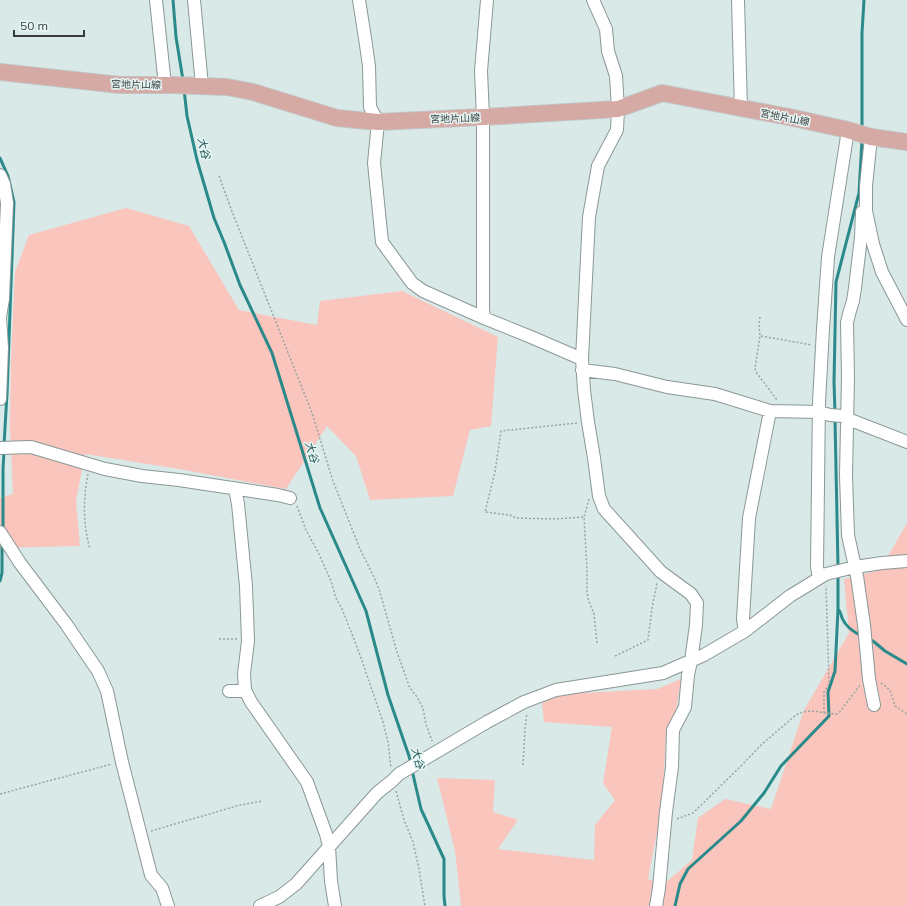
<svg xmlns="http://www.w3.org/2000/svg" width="907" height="906" font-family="Mulish,'Noto Sans JP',sans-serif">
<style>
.green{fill:#f9c5bd}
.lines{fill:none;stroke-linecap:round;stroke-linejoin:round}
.stream{stroke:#2a8a89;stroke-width:3}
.minor-casing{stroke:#8a9897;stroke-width:14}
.major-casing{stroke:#c3c5c5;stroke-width:18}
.path{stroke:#98a4a3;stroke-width:1.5;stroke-dasharray:2 2;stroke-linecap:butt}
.minor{stroke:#fff;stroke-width:12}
.major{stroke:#d5a9a4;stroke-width:16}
.labels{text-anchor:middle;stroke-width:3;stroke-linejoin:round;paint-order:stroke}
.street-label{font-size:10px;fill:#373d3d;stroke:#e6f6f5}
.water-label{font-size:11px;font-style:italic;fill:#245857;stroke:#e6f6f5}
</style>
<rect width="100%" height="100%" fill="#d9e9e8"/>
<!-- green -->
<path class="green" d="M126 208 189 226 239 310 317 325 320 301 402 291 498 337 491 426 470 430 453 496 370 500 356 456 327 426 286 489 179 469 85 454 76 501 80 546 1 548 0 551V498L13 494 10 428 11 360 15 272 29 235Z
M907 523V906H461L455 851 437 778 495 780 493 812 518 820 498 849 594 860 595 825 615 800 603 783 612 727 544 722 542 703 562 694 657 689 681 679 676 710 666 729 663 794 658 827 648 879 664 884 692 860 698 818 725 799 771 809 804 710 849 633 844 579 880 570Z"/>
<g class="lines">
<!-- stream -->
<path class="stream" d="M173 0 176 37 183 80
M184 89 187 116 197 160 214 218 224 242 240 285 272 353 320 508 366 611 388 695 409 756 411 764
M862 130V33L864 0
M0 158 8 176 14 202 7 394 4 445
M835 413 834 382 836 282 859 193 862 140
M835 419 838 567
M3 529V469L4 451
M0 581 2 573V543
M838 609C841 612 841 614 842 618 846 627 853 632 862 636
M869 639 873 641 885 651 907 664
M412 770 421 809 444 859V896L445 906
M675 906 680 884 688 869 741 821 764 793 781 766 829 716 828 692 835 671 838 609V575"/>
<!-- minor casing -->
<g class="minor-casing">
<path id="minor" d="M156 0 164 76V85
M194 0 202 86
M359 0 365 38 369 66 370 107 378 122 374 163 382 242 412 283 423 291 484 318 531 337 582 359
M593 0 606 29 608 51 616 76 618 109 617 130 598 166 589 217 582 359 584 390 588 422 594 458 599 496 604 509 661 572 691 594 697 603 696 625 691 661 688 675 685 707 673 730 672 767 666 812 659 888 656 906
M738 0 741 109
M871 137 866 186V211L873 244 882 272 907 320
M0 175 4 184 7 203 3 299 0 317 2 348 0 399
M866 211 862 212 861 237 855 288 853 301 849 314 847 323 848 377 846 475 848 535 857 576 864 625 869 679 874 705
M484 318 483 309V117L481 71 487 0
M582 370 615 374 667 387 715 394 770 411
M0 448 31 447 105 469 142 476 179 480 278 495 290 498
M235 489 238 504 246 586 248 641 244 674 245 690 251 702 307 782 326 834 329 846 331 881 335 906
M0 532 20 563 66 624 98 671 107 691 122 762 151 875 162 888 168 906
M819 578 817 567 819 402 823 329 828 257 848 130
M745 631 743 619 749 518 770 411 819 412 830 415 842 416 848 419 907 442
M229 691H242L245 690
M260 906 279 897 296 884 377 793 392 781 399 774 487 722 524 702 556 690 663 673 704 655 745 631 790 596 826 574 855 567 882 563 907 561"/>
</g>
<!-- major casing -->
<g class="major-casing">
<path id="major" d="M0 72 120 85H173L227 87 253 92 337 118 378 122 483 117 618 109 662 93 789 117 848 130 871 137 907 142"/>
</g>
<!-- path -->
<path class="path" d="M219 176 233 214 312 413 333 481 360 549 374 577 379 589 397 652 407 680 410 688 417 697 423 708 426 724 432 741
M760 317 759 326 760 336 755 368 756 372 777 400
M761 336 812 345
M577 423 501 431 495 472 485 512 510 515 516 518 554 519 584 517
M88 474C83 499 83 525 90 549
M589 499 584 517 587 570V591L588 599 594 614 597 643
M297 506 306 530 318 552 331 581 336 598 343 611 360 655 383 722 388 742 391 768
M219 639H237
M615 656 648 640 652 608 657 583
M881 683 890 690 895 706 907 714
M824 713V692L829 684 826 586
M523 765 525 729 527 713
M396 791 404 820 413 842 419 869 425 906
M0 794 112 764
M677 819 693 813 742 765 762 744 796 715C810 707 821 714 837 714L839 713 860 685
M151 831 240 805 263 801"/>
<!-- minor -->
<use href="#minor" class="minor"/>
<!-- major -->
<use href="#major" class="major"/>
</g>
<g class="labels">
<!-- street labels -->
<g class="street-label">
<text transform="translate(136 84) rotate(1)" y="4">宮地片山線</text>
<text transform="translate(785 117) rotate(11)" y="4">宮地片山線</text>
<text transform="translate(455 118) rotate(-2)" y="4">宮地片山線</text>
</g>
<!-- water labels -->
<g class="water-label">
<text transform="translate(204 148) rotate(76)" y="4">大谷</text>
<text transform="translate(312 452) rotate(73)" y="4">大谷</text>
<text transform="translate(418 758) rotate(75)" y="4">大谷</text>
</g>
</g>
<!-- scale -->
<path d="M14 30v6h70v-6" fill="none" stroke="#373d3d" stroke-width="2"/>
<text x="20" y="30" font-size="12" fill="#373d3d" stroke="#e6f6f5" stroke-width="3" paint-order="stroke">50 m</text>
</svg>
